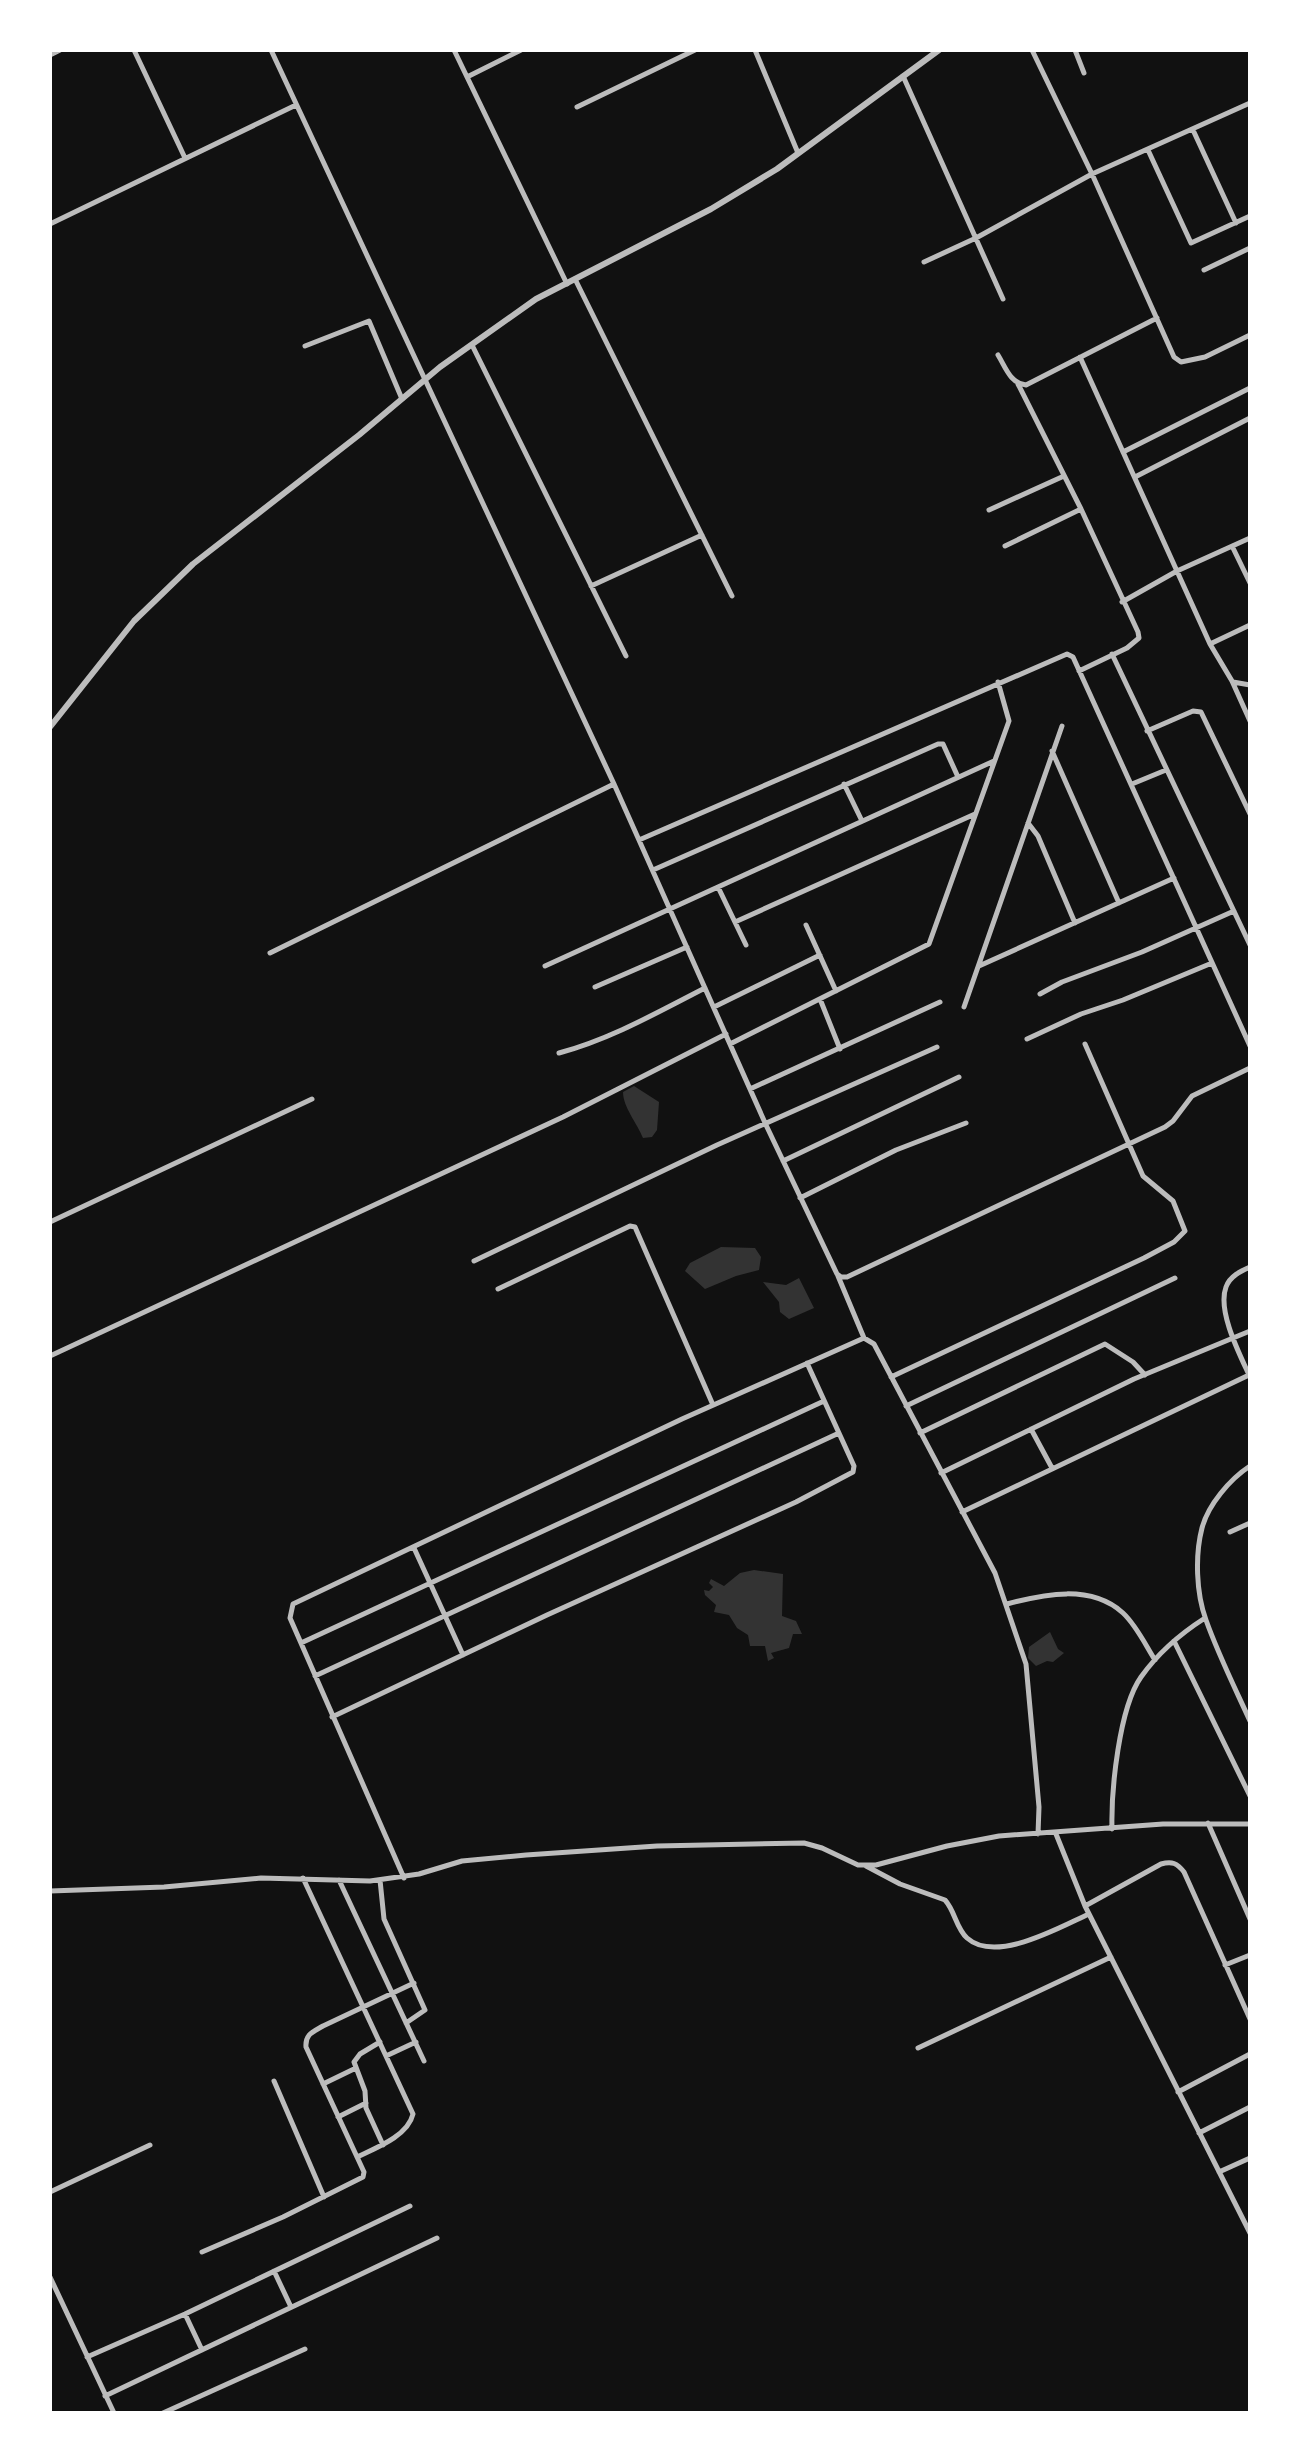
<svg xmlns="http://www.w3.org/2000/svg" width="1300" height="2463" font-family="Barlow,sans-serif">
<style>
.water{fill:#333}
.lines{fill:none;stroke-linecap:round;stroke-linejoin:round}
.minor{stroke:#bcbcbc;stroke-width:5}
.tertiary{stroke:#bcbcbc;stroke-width:6}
</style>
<rect width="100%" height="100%" fill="#111"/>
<!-- water -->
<path class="water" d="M634 1086 659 1102 657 1130 652 1137 643 1138C637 1123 623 1107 623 1092Z
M721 1247 755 1248 761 1257 759 1270 736 1276 705 1289 685 1271 690 1263Z
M799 1278 814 1308 789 1319 780 1312 779 1302 763 1282 786 1285Z
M754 1570 783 1574 782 1616 796 1621 802 1634H793L789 1648 771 1653 774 1658 768 1661 765 1646H750L748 1635 737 1628 729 1615 714 1612 716 1605 705 1595 704 1590 709 1591 713 1587 709 1583 711 1579 724 1586 740 1573Z
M1050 1632 1058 1649 1064 1653 1053 1662 1047 1661 1036 1666 1028 1658 1029 1647Z"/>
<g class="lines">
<!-- minor -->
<path class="minor" d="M134 50 185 158
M271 50 614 784 766 1125 837 1274 841 1277H847L1165 1127 1173 1121 1192 1096 1250 1068
M454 50 567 284
M755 50 798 153
M1032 50 1092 174 1174 357 1181 362 1205 357 1250 335
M1075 50 1084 73
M50 55 60 50
M903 76 1003 299
M467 77 521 50
M577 107 695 50
M1193 130 1236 223
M1148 150 1191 243 1250 216
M50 224 296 105
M924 262 976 238 1092 174 1250 103
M1204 270 1250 248
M575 279 732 596
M472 345 626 656
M305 346 369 321 402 399
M998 355C1006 368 1010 383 1026 385L1157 318
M1080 357 1210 644 1232 681 1250 721
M1018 384 1081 509 1138 632 1139 638 1127 648 1079 671
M1123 452 1250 388
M1135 477 1250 418
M989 510 1064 476
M1005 546 1081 509
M1233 548 1250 583
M591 586 702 535
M1122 602 1177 571 1250 538
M1210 644 1250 625
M1112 654 1250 945
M1233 682 1250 685
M1147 731 1193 711 1201 712 1250 814
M1052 751 1119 903
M844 784 862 821
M1132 784 1166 770
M1028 823 1038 836 1075 923
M639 840 1067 654 1073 657 1250 1046
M653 870 938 744H943L958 777
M718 887 746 945
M735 922 975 814
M806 925 836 991
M270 953 614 784
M545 966 994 761
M979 966 1174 878
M595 987 687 947
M1040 994 1062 982 1142 952 1234 911
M820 999 840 1049
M714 1007 820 955
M964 1007 1062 726
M1027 1039 1081 1014 1123 1000 1212 963
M730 1044 929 944 1009 721 998 682
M559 1053C611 1039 658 1012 705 988
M750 1089 940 1002
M783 1161 959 1077
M800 1198 896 1150 966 1123
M50 1222 312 1099
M474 1261 717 1145 937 1047
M1250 1267C1241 1271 1230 1276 1226 1287 1217 1311 1240 1355 1250 1377
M838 1276 864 1338
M498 1289 630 1226 635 1227 713 1405
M50 1356 563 1117 726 1034
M891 1377 1144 1258 1174 1242 1185 1231 1173 1201 1143 1176 1085 1044
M906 1406 1175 1278
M1031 1429 1052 1468
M920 1433 1105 1344 1133 1362 1145 1375
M1250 1466C1230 1479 1208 1505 1202 1528 1195 1555 1196 1593 1206 1620 1218 1654 1235 1688 1250 1721
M941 1473 1134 1379 1250 1331
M962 1512 1249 1375
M1230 1532 1250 1523
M414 1548 463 1655
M1007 1604C1044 1594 1091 1584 1123 1613 1136 1625 1145 1644 1155 1660
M1174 1641 1250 1796
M301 1643 824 1401
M315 1676 839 1433
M332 1717 547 1615 796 1502 853 1472 854 1466 807 1363
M1208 1823 1250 1919
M1112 1829C1111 1791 1119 1708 1141 1677 1158 1653 1180 1634 1205 1618
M1056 1834 1085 1906 1250 2233
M866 1866 900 1884 945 1900C955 1911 956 1928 967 1938 996 1964 1060 1927 1089 1914
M303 1878 413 2114C408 2136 376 2148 357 2157
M404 1878 290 1618 293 1604 682 1419 864 1338 874 1344 995 1573 1026 1664 1039 1807 1038 1834
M339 1880 424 2061
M380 1880 384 1919 425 2010 406 2023
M50 1891 164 1887 261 1878 370 1881 419 1874 462 1861 526 1855 657 1846 804 1843 822 1848 858 1865H876L947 1846 999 1836 1163 1824H1250
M1085 1906 1161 1864C1172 1861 1177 1863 1184 1872L1250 2019
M1225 1965 1250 1955
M380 2042 360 2054 354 2062 365 2091 366 2108 383 2145
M918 2048 1111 1957
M386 2056 416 2042
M274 2081 324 2197
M323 2084 356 2068
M1178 2092 1250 2054
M338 2117 366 2103
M1199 2133 1250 2107
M1219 2172 1250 2158
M50 2192 150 2145
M202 2252 283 2217 363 2177 364 2172 306 2047C305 2034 313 2032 323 2026L414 1983
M274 2271 291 2307
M50 2277 114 2413
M185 2314 202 2350
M87 2357 185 2314 410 2206
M105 2396 437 2238
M163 2413 305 2349"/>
<!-- tertiary -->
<path class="tertiary" d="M50 727 134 621 193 564 359 435 440 367 536 299 711 209 777 169 939 50"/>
</g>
<!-- border -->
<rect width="1300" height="2463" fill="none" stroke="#ffffff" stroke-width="104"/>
</svg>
